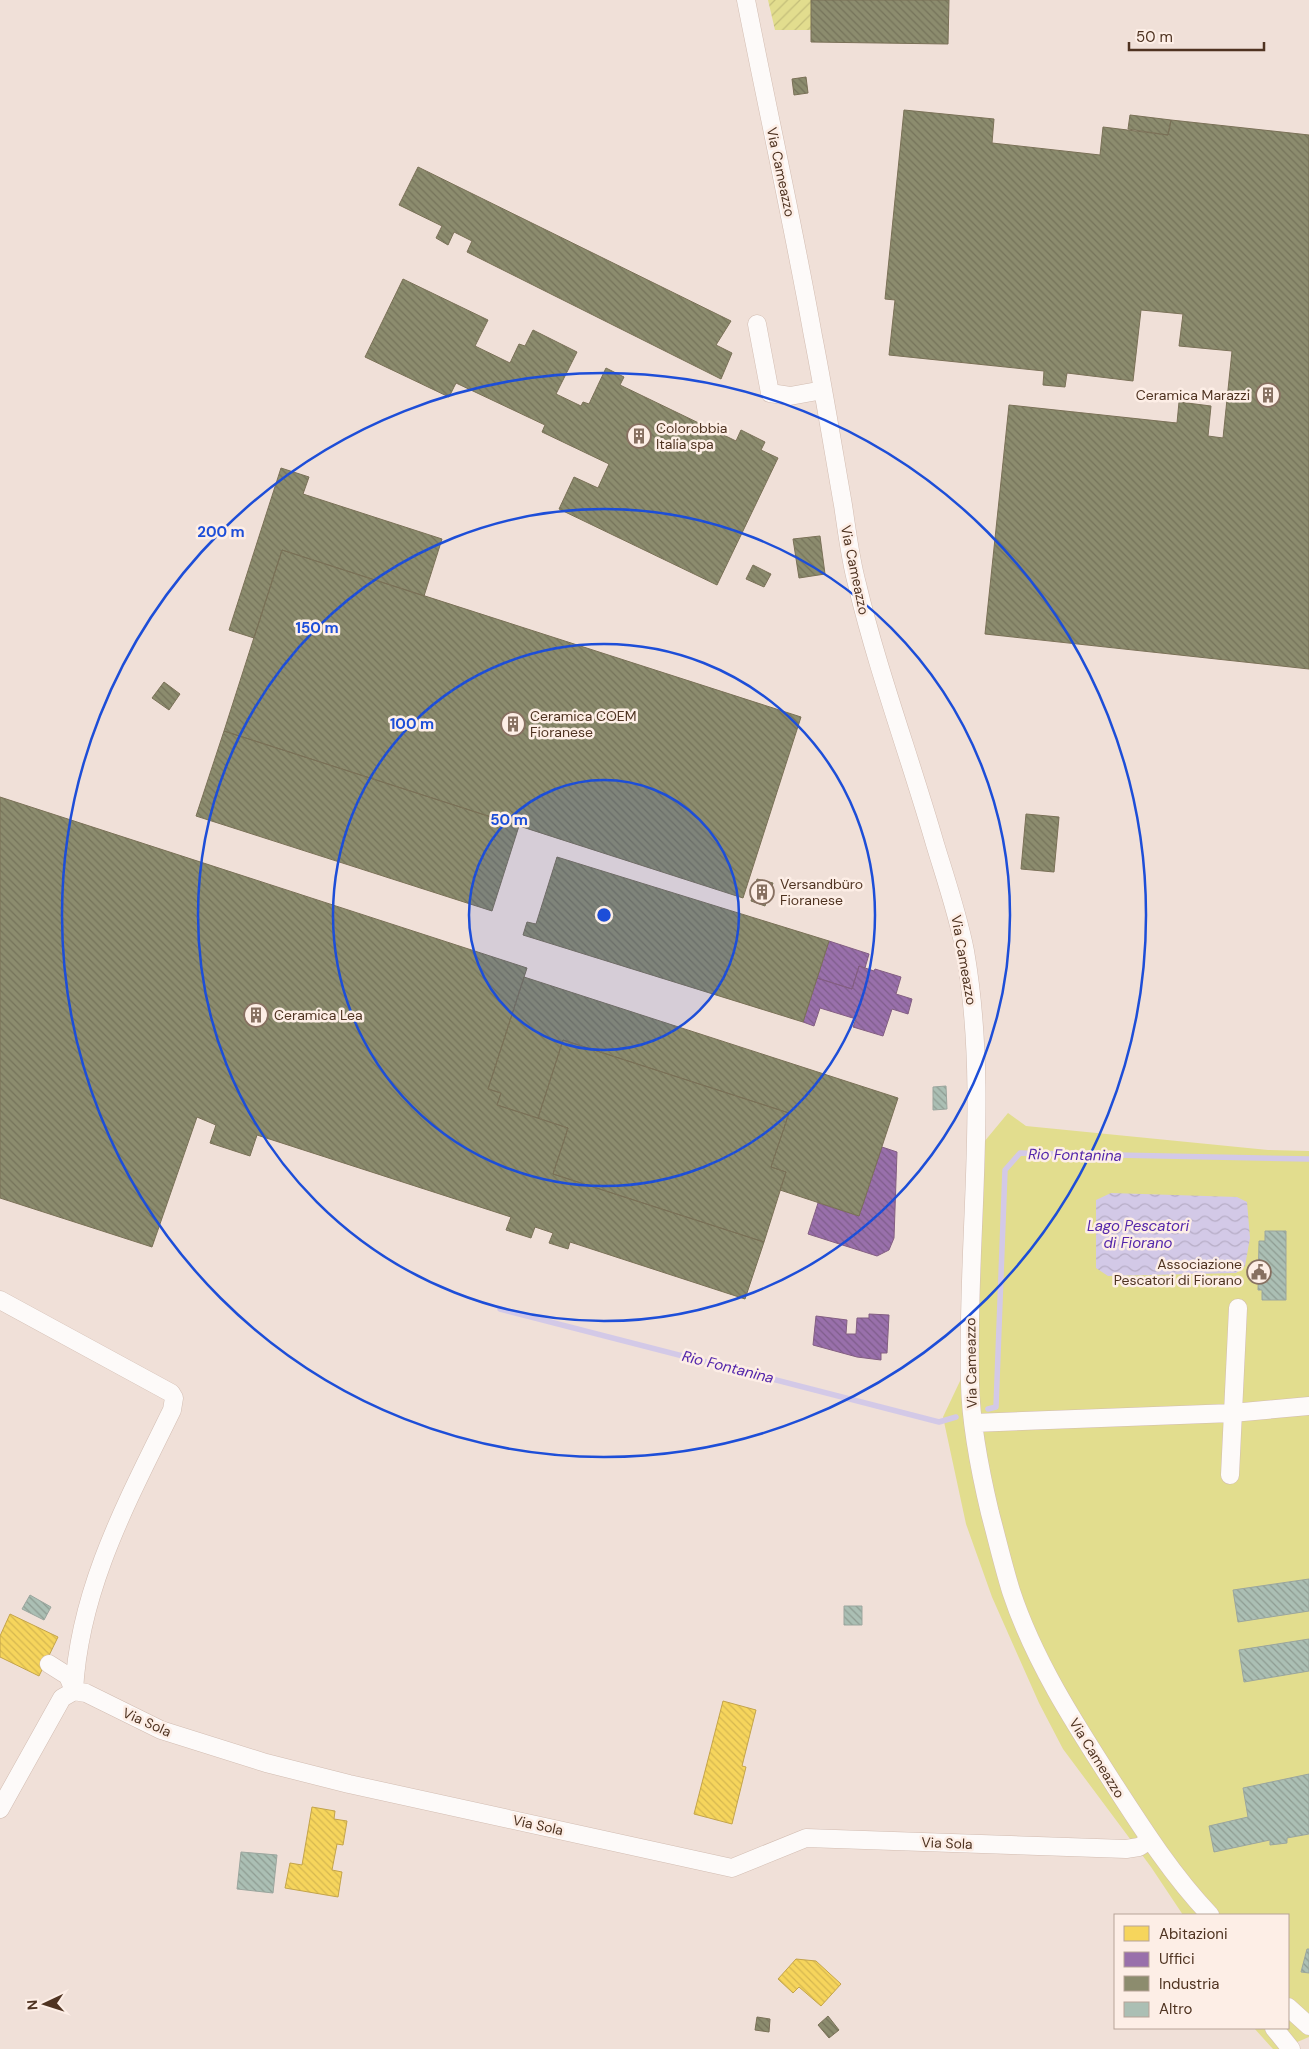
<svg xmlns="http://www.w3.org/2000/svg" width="1309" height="2049" font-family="'DM Sans',sans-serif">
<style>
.park{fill:#e2dd8e}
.garden{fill:url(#garden-furrows)}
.water{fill:url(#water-waves)}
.homes{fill:url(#homes-back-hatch);stroke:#c4a44a}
.offices{fill:url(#offices-back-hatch);stroke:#835e82}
.industry{fill:url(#industry-back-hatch);stroke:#7a7157}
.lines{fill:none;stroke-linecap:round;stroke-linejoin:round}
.stream{stroke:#d3c9e7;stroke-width:5.5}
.building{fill:url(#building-back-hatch);stroke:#9ba69e}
.minor-casing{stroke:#d2bcb1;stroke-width:19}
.minor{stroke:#fdfaf9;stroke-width:18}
.ring{fill:none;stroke:#1d4ed8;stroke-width:2.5}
.labels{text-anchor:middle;stroke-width:5;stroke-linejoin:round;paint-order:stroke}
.street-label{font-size:14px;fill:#4f3321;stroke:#fdeee6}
.poi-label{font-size:14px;fill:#4f3321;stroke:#fdeee6;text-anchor:start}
.water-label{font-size:15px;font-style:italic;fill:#5426ab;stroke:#fdeee6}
.centre{fill:#1d4ed8;stroke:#fdeee6;stroke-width:2.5}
.ring-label{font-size:15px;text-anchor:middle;font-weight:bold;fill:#1d4ed8;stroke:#fdeee6;stroke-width:5;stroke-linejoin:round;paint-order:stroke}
</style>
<defs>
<pattern id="garden-furrows" width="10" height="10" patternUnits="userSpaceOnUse" patternTransform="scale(1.25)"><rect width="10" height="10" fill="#e2dd8e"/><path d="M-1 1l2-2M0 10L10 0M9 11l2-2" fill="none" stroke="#c4be7a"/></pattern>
<pattern id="water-waves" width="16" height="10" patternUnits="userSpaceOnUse" patternTransform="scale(1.25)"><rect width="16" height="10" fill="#d3c9e7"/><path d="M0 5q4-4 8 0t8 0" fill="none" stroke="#b7adc6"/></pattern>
<pattern id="homes-back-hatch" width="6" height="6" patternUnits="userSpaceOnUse" patternTransform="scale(1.25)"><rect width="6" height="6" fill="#f6d55c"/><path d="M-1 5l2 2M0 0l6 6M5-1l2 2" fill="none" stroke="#d5b750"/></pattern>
<pattern id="offices-back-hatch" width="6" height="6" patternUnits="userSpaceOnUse" patternTransform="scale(1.25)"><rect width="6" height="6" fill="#9970ab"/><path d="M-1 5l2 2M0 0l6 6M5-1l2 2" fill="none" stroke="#7f5d8b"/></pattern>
<pattern id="industry-back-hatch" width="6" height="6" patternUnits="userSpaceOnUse" patternTransform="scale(1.25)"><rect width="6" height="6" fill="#8c8c6e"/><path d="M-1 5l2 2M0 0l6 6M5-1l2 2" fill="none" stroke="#75735a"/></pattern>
<pattern id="building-back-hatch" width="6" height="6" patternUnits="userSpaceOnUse" patternTransform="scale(1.25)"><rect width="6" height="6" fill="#abbfb4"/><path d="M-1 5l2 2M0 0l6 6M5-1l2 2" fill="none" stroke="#8e9c92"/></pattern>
</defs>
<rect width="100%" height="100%" fill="#f0e0d8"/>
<!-- park -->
<path class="park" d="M1008 1113 1026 1126 1268 1150 1309 1151V2037L1281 2049H1273L1254 2028H1288V1915H1183L1151 1867 1063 1749 1039 1703 992 1597 966 1524 943 1417 969 1362 974 1154Z"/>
<!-- garden -->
<path class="garden" d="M768 0H811V30H775Z"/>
<!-- water -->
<path class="water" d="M1111 1193 1237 1197 1247 1202 1250 1238 1245 1266 1236 1273 1108 1276 1096 1268V1200Z"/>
<!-- homes -->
<path class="homes" d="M10 1614 58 1637 39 1676 0 1657V1636Z
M723 1701 756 1710 742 1766 746 1767 732 1824 694 1814Z
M312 1807 335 1811 334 1819 347 1821 343 1845 337 1844 332 1870 342 1872 338 1897 285 1888 290 1863 302 1865Z
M796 1959 816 1961 841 1984 821 2006 799 1987 793 1993 778 1979Z"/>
<!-- offices -->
<path class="offices" d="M829 941 869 954 865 968 859 966 852 989 817 978Z
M859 966 874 971 875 969 901 977 896 994 912 999 908 1014 892 1009 883 1036 853 1027 856 1019 820 1008 814 1026 803 1022 817 978 852 989Z
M882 1147 897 1152 894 1238 889 1250 877 1256 808 1234 818 1203 859 1216Z
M869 1314 889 1315 887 1353H881V1360L857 1357 813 1345 816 1316 847 1320 846 1334H856L857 1318H869Z"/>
<!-- industry -->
<path class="industry" d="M811 0H949L948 44 811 42Z
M806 77 808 93 794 95 792 79Z
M904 110 994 119 992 143 1100 155 1103 127 1168 135 1171 120 1309 135V669L985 634 1009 405 1177 423 1179 402 1211 406 1208 436 1223 438 1232 351 1179 346 1183 314 1141 310 1133 381 1067 373 1065 387 1043 385 1044 371 889 355 895 300 885 299Z
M1130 115 1171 120 1168 135 1128 129Z
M418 167 731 321 716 345 732 353 721 379 467 252 472 241 454 232 448 245 436 238 442 226 399 205Z
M403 279 488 320 475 346 510 363 519 344 525 346 533 330 577 352 556 394 581 406 583 402 589 404 606 368 624 377 620 385 736 441 741 430 765 442 761 450 778 458 717 585 559 509 574 477 598 488 609 464 542 432 545 425 456 383 449 397 365 357Z
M281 468 309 477 303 494 442 539 424 596 282 550 254 638 229 630Z
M820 536 825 574 799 578 793 539Z
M282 550 801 717 743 898 224 731Z
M753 565 771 574 764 587 746 579Z
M164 682 180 694 169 710 152 698Z
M224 731 519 826 492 911 196 816Z
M0 797 527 968 488 1089 501 1093 497 1105 568 1128 553 1174 764 1242 745 1299 570 1242 568 1249 549 1243 553 1233 535 1227 531 1238 506 1230 511 1217 257 1135 250 1156 210 1143 216 1125 197 1117 152 1247 0 1198Z
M1026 814 1059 817 1054 872 1021 869Z
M557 857 829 941 803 1022 523 935 527 922 536 924Z
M757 879 773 883 765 906 751 901Z
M524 977 898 1098 859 1216 780 1190 786 1172 771 1167 789 1113 563 1040 538 1118 497 1105 501 1093 488 1089Z
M563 1040 789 1113 771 1167 786 1172 764 1242 553 1174 568 1128 538 1118Z
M828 2016 839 2030 829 2038 818 2025Z
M757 2017 770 2019 769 2032 755 2030Z"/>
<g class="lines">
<!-- stream -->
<path class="stream" d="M500 1309 939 1422 956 1417
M988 1409 996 1407 1005 1170 1020 1153 1309 1159"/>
</g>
<!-- building -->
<path class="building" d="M946 1086 947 1109 933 1110V1087Z
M1265 1231H1286V1300H1262V1290H1258L1259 1241H1265Z
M1309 1579V1611L1238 1622 1233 1590Z
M30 1595 51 1607 44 1620 22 1609Z
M844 1606H862V1625H844Z
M1309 1639V1671L1244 1682 1239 1650Z
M1309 1774V1834L1287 1838V1843L1270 1845V1840L1214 1852 1209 1826 1248 1817 1243 1788Z
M241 1852 277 1855 273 1893 237 1889Z
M1307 1949H1309V1973L1301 1972Z"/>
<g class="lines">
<!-- minor casing -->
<g class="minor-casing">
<path id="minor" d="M746 0C768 112 793 224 813 336 824 392 833 448 843 505 847 531 850 558 857 584 878 672 910 757 935 844 946 880 958 915 965 951 990 1095 966 1239 970 1384 971 1427 980 1471 990 1513 997 1539 1003 1565 1011 1591 1034 1661 1075 1724 1115 1786 1144 1831 1173 1876 1210 1915
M757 324 770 393 790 396 823 390
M0 1300 171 1393 174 1398 172 1410C128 1500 79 1589 74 1691L68 1676 49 1664
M973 1423 1232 1413 1309 1406
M1230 1475 1238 1308
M0 1809 62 1698 74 1691 86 1693 161 1730 266 1763 349 1784 732 1868 806 1838 1126 1849 1139 1847 1150 1840
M1288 2007 1309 2026
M1274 2028 1291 2049"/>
</g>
<!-- minor -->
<use href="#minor" class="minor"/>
</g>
<!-- distance rings -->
<circle cx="604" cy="915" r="135" fill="#1d4ed8" fill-opacity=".12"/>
<g class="ring">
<circle cx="604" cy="915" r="135"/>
<circle cx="604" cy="915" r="271"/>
<circle cx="604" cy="915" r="406"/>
<circle cx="604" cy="915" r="542"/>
</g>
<!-- icons -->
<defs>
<g id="building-ring" transform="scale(1.25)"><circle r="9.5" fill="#fdeee6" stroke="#877061" stroke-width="1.5"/><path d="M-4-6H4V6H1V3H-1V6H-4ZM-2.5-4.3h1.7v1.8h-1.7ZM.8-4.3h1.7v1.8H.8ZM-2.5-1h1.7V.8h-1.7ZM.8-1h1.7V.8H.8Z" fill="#877061"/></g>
<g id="civic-ring" transform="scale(1.25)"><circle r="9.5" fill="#fdeee6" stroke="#877061" stroke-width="1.5"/><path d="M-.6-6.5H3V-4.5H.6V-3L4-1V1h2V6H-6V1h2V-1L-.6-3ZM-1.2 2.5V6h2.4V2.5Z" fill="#877061"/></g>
</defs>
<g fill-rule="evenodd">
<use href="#building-ring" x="1268" y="395"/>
<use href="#building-ring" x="639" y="436"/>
<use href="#building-ring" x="513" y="724"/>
<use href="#building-ring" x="762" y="892"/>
<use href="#building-ring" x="256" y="1015"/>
<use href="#civic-ring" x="1259" y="1272"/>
</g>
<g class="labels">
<!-- street labels -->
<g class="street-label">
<text transform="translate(781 172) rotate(78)" y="5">Via Cameazzo</text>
<text transform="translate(855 570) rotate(78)" y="5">Via Cameazzo</text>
<text transform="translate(964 960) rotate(80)" y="5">Via Cameazzo</text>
<text transform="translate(971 1363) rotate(-91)" y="5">Via Cameazzo</text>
<text transform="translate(147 1722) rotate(24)" y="5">Via Sola</text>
<text transform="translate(1097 1758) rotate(58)" y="5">Via Cameazzo</text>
<text transform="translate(538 1825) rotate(12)" y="5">Via Sola</text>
<text transform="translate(947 1843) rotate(2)" y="5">Via Sola</text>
</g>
<!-- poi labels -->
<g class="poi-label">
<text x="1250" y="400" text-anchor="end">Ceramica Marazzi</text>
<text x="656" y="433">Colorobbia<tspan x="656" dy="16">Italia spa</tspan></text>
<text x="530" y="721">Ceramica COEM<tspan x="530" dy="16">Fioranese</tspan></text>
<text x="780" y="889">Versandbüro<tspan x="780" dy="16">Fioranese</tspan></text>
<text x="274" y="1020">Ceramica Lea</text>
<text x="1242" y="1269" text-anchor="end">Associazione<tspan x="1242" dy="16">Pescatori di Fiorano</tspan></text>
</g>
<!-- water labels -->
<g class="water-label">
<text transform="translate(1075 1155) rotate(1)" y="5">Rio Fontanina</text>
<text x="1138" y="1231">Lago Pescatori<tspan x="1138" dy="17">di Fiorano</tspan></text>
<text transform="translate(728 1367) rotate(14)" y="5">Rio Fontanina</text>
</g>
</g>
<circle cx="604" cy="915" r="8" class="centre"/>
<g class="ring-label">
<text x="221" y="537">200 m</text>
<text x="317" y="633">150 m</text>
<text x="412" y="729">100 m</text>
<text x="509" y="825">50 m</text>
</g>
<!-- legend -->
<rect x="1114" y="1914" width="175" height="115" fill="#fdeee6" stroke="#b7a397"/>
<rect x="1124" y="1926" width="25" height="15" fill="#f6d55c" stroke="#b7a397"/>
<text x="1159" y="1939" font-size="15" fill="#4f3321">Abitazioni</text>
<rect x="1124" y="1952" width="25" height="15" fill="#9970ab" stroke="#b7a397"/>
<text x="1159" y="1964" font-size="15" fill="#4f3321">Uffici</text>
<rect x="1124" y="1976" width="25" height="15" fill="#8c8c6e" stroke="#b7a397"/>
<text x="1159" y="1989" font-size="15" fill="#4f3321">Industria</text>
<rect x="1124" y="2002" width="25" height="15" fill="#abbfb4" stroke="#b7a397"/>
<text x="1159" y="2014" font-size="15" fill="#4f3321">Altro</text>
<!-- north arrow -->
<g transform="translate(45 2004) rotate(266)" stroke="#fdeee6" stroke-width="4" paint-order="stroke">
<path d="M0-4L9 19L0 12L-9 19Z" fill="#4f3321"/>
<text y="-8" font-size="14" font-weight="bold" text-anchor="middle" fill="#4f3321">N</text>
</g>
<!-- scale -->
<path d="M1129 42v8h135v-8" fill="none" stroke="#4f3321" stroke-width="2.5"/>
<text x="1136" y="42" font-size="15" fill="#4f3321" stroke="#fdeee6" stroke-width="4" paint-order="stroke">50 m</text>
</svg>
